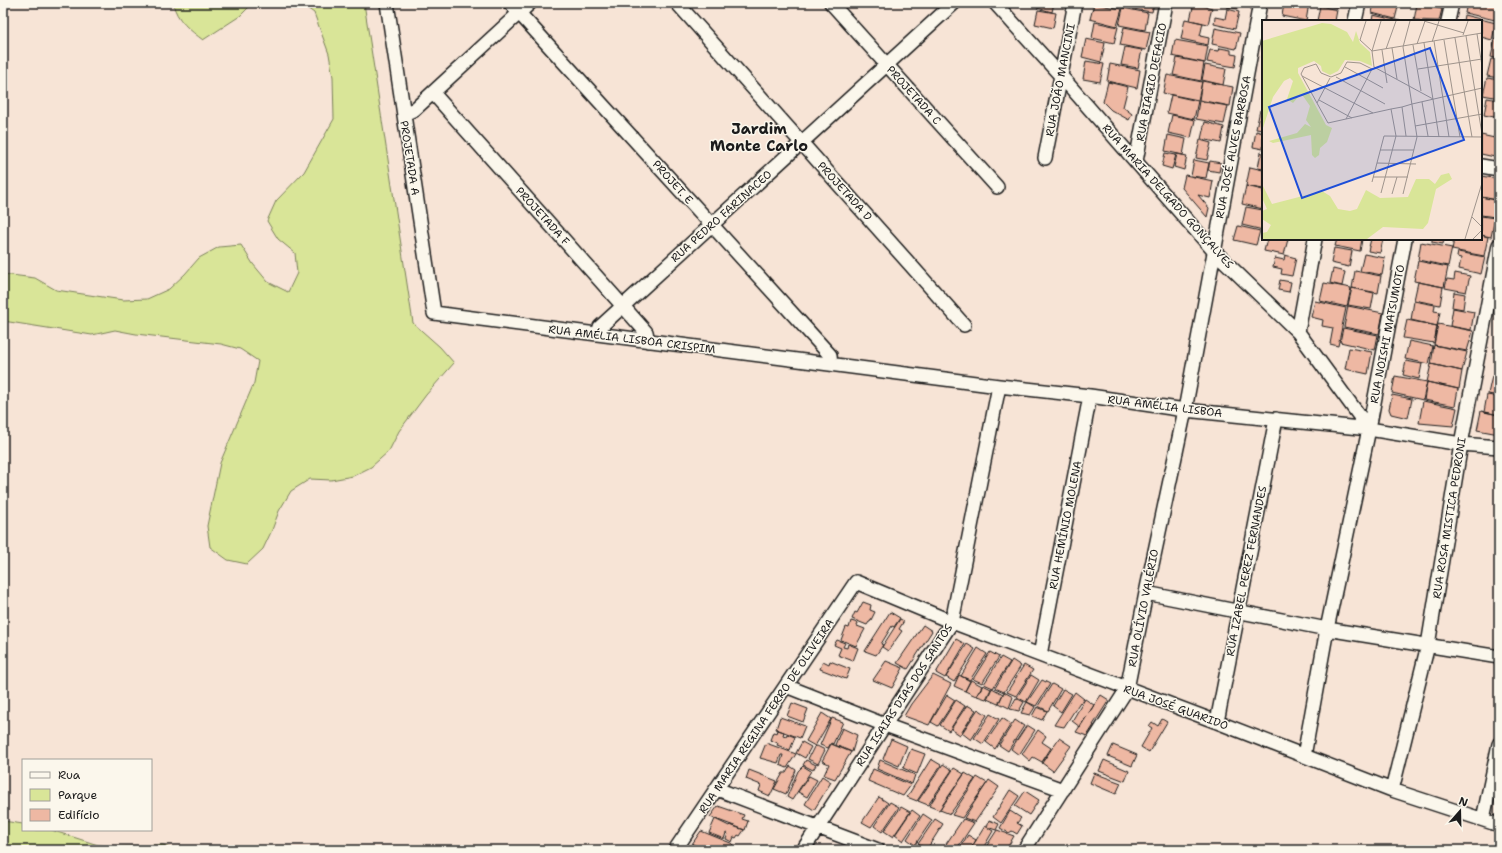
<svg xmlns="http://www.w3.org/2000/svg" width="1502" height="853" font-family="'Shantell Sans',sans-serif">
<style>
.green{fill:#d9e598;stroke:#7a805a}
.building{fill:#eeb8a3;stroke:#1c1c1c}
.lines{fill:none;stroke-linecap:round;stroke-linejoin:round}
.minor-casing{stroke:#1c1c1c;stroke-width:16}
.minor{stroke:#fbf7ec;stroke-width:13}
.labels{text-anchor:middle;stroke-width:3;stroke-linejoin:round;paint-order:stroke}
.street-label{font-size:11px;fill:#1c1c1c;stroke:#fbf7ec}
.district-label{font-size:15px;font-weight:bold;fill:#1c1c1c;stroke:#fbf7ec}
.inset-road{fill:none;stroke:#9f948c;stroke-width:1}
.view{fill:#1d4ed8;fill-opacity:0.15;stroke:#1d4ed8;stroke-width:2}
.inset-edge{fill:none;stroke:#1c1c1c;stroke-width:2}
</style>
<rect width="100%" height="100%" fill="#f7e4d6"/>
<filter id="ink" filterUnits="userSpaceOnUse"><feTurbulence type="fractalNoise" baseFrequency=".025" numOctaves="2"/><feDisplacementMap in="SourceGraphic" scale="8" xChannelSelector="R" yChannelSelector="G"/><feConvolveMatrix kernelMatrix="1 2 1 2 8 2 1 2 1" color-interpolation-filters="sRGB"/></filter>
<g filter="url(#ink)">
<!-- green -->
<path class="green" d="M173 3H253L240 16 203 40C191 31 176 20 173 3Z
M300 3H364L413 323 440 347 454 363 426 395 399 431 389 451 371 467 353 476 331 480 310 479 291 491 279 511 272 530 263 549 247 564 228 560 210 547 207 526 220 463 254 383 258 361 240 349 221 344 136 334 115 330 92 335 3 321V274L35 278 56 290 123 300 147 299 169 289 185 274 199 258 219 247 241 245 253 264 268 282 288 292 297 273 295 253 278 239 267 221 276 201 304 172 334 119 333 77 329 54 314 13Z
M3 821 23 824V830H51L98 845 120 847 163 845 174 850H3Z"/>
<!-- building -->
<path class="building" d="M1038 3H1054L1052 12 1037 8Z
M1135 3H1154L1152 12 1133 9Z
M1194 3 1212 8 1208 24 1190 20Z
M1227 3H1239L1238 9 1226 7Z
M1284 3H1309L1306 21 1282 16Z
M1320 3H1339L1338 8 1320 4Z
M1374 3H1399L1395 19 1372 13Z
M1416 3H1443L1442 8Z
M1467 3H1499L1495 20 1465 13Z
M1094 4 1122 9 1117 26 1090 19Z
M1417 4 1442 9 1439 21 1414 20Z
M1320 6 1337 10 1335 21H1317Z
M1123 8 1148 13 1145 30 1119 25Z
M1227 9 1239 12 1235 29 1214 24 1215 17 1225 19Z
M1038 10 1056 13 1053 28 1035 24Z
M1373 15 1400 21H1372Z
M1464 15 1496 23 1492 40 1481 37V21H1463Z
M1185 19 1203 23 1200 36 1209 38 1208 45 1181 39Z
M1095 22 1118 27 1114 43 1092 38Z
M1124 27 1150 32 1146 50 1120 45Z
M1215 28 1240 33 1236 49 1212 44Z
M1086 39 1105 43 1101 62 1082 57Z
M1495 39 1499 40V59L1491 57Z
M1175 40 1208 46 1205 63 1172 56Z
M1125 47 1142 50 1138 68 1121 65Z
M1220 48 1231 50V54L1237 55 1235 67 1207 62 1210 50 1219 51Z
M1177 58 1204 63 1201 81 1173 75Z
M1491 59 1499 60V78L1487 76Z
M1086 61 1104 64 1100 82 1083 79Z
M1110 64 1140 70 1137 88 1107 81Z
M1205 65 1226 69 1223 85 1202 80Z
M1167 75 1202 82 1198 100 1163 93Z
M1487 78 1499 80V98L1483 95Z
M1202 81 1233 87 1230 106 1199 100Z
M1108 82 1128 87 1123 107 1132 114 1129 120 1111 110 1103 102Z
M1171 95 1198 101 1194 119 1167 113Z
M1487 98 1499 100V118L1484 115Z
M1199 101 1228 106 1224 124 1196 119Z
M1260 110 1263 111V130L1256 129Z
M1172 115 1195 120 1191 138 1168 133Z
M1498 118 1499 119V138L1494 137Z
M1205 122 1224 127 1221 143 1201 139Z
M1256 131 1263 133V149L1253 147Z
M1168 135 1186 139 1183 155 1165 151Z
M1481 135 1499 139V158L1481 154Z
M1200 140 1211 143 1207 160 1196 158Z
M1261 152 1263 153V169L1258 168Z
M1165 153 1176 155 1172 169 1162 166Z
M1177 154 1187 156 1184 170 1174 167Z
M1194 160 1209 163 1206 178 1191 176Z
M1210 161 1221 163 1219 172 1208 170Z
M1250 167 1263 170V189L1246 186Z
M1185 175 1213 181 1210 198 1198 195 1209 208 1207 217 1182 188Z
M1481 176 1499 179 1495 200 1481 197Z
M1246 186 1263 190V209L1242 204Z
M1481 197 1498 200 1495 217 1481 215Z
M1246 207 1263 210V230L1242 225Z
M1481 216 1495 218 1491 237 1481 235Z
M1238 226 1260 231 1256 245 1234 240Z
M1481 235 1488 237 1484 256 1452 250 1454 239H1481Z
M1267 239H1288L1284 255 1264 251Z
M1337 239H1362L1360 251 1335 246Z
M1371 239H1383L1380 253 1368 251Z
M1432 239H1444L1443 244 1432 242Z
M1421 242 1452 248 1448 266 1418 260Z
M1334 248 1352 251 1349 267 1331 263Z
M1458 252 1485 257 1481 274 1459 269 1461 258 1457 257Z
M1364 254 1385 258 1382 275 1360 271Z
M1285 255 1296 258 1292 276 1281 274 1282 269 1273 267 1275 258 1284 260Z
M1418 261 1448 267 1444 287 1414 281Z
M1333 269 1345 272 1342 286 1330 283Z
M1355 271 1381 276 1378 293 1352 288Z
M1455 273 1470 276 1466 292 1445 288 1447 279 1454 280Z
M1280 280 1291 282 1289 292 1278 290Z
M1418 282 1443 287 1440 305 1414 300Z
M1324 283 1351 288 1347 307 1320 301Z
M1352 288 1374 293 1371 309 1348 305Z
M1454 292 1465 294 1463 309 1452 307Z
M1315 301 1346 308 1338 346 1330 344 1333 328 1322 326 1323 320 1311 317Z
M1414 301 1435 305 1434 311 1440 312 1437 326 1411 320Z
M1348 306 1383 313 1379 334 1344 327Z
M1453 308 1474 312 1471 330 1450 326Z
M1407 320 1437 326 1434 343 1403 338Z
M1438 324 1473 331 1467 351 1434 345Z
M1343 328 1378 335 1375 350 1340 342Z
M1409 341 1433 346 1429 364 1405 359Z
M1434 345 1467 352 1462 371 1431 364Z
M1349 348 1372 352 1368 374 1345 369Z
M1406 361 1422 364 1419 379 1403 375Z
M1431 364 1462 371 1459 389 1427 382Z
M1395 376 1427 382 1423 400 1392 393Z
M1492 376 1499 377V396L1488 394Z
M1427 382 1458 389 1455 406 1424 400Z
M1392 395 1412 399 1408 418 1391 414 1389 409Z
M1487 395 1499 397V415L1484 412Z
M1423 401 1457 408 1453 426 1419 423Z
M1481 411 1499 415V434L1477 430Z
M863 602 871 605 870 610 875 612 870 622H869L867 625 852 619 855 612 857 613Z
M890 612 900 618 894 627 892 626 881 644 883 645 876 655 865 651Z
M900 619 904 621 899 629 902 631 888 651 882 647Z
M851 621 858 623 857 626 865 629 856 646 841 640 846 627 849 628Z
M923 625 932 631 908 669 897 663Z
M956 639 965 644 945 678 936 673Z
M837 640 845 643 843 647 847 648 848 644 858 648 853 661 838 655 841 648 834 645Z
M967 644 975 649 954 682 946 677Z
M978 648 987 654 970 680 961 676Z
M990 652 999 657 982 683 973 679Z
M1001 657 1010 662 993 688 984 684Z
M1012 660 1021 666 1004 692 995 688Z
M823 661 829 664 830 661 850 669 846 679 820 669Z
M886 661 903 668 892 688 873 680Z
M1024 665 1033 670 1016 696 1007 692Z
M933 675 951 684 929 725 904 716 911 704Z
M959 675 970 681 965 691 954 686Z
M1031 675 1039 680 1026 702 1017 697Z
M971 680 982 686 976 696 965 691Z
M1042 680 1050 684 1036 706 1027 702Z
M1052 684 1061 689 1048 711 1038 706Z
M983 685 991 689 986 699 977 696Z
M992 688 1003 694 998 704 987 699Z
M1063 689 1072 694 1061 712 1053 706Z
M1004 692 1013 697 1009 708 999 703Z
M1075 692 1084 699 1081 703 1080 702 1064 727 1054 725Z
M947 695 955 700 938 726 931 722Z
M1101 695 1109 700 1093 725H1094L1087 736 1076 732Z
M1016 698 1024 702 1019 711 1010 709Z
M1085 699 1094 705 1080 727 1072 721Z
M956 700 965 706 949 731 940 725Z
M1027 702 1035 707 1030 715 1021 713Z
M792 703 808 709 803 722 787 716Z
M967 705 976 710 960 735 951 729Z
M1037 707 1047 711 1042 720 1032 716Z
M978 709 987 715 971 740 962 733Z
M822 713 831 719 815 746 806 741Z
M990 714 999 719 983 744 974 738Z
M780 717 805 726 800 738 776 729Z
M832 718 843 722 833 744 831 743 828 748 820 745Z
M1002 718 1011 724 995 749 986 742Z
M1162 719 1167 722 1149 752 1141 747 1152 728 1149 726 1152 722 1158 726Z
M1015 720 1024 726 1008 751 999 745Z
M1027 725 1035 730 1019 755 1011 749Z
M842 728 857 735 852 752 835 745Z
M778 730 784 732 783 735 786 736 787 734 795 737 790 750 777 745 778 743 770 740 773 732 777 733Z
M1038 730 1046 736 1042 742 1051 748 1042 762 1033 757 1030 761 1022 754Z
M1059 738 1071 746 1053 771 1042 763Z
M891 739 907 746 899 766 883 759Z
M802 742 811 747 805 758 796 753Z
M766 743 796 754 787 768 780 765 783 755H781L778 763 760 758Z
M831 744 851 752 835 779 824 775 829 764 822 761Z
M1113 745 1137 755 1132 766 1108 756Z
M817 746 825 750 818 764 808 759 814 747Z
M911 749 925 754 917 774 903 768Z
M931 759 941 765 917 801 907 797Z
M806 760 816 765 813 770 803 765Z
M880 760 915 775 912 784 877 769Z
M1104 760 1129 771 1125 781 1099 771Z
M943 764 952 770 928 805 918 801Z
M790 766 796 770 786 794 774 789 783 773H786Z
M803 766 811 771 792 800 787 797 798 771Z
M954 768 964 774 939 810 929 806Z
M873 769 911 785 903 796 868 781Z
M749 770 777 781 770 796 759 791 761 785 746 779Z
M965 773 975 779 950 814 940 810Z
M1094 773 1121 783 1116 794 1090 783Z
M809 776 817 780 807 797 798 792Z
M822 776 831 782 814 810 805 804Z
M977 777 987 783 962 818 952 815Z
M989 780 999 787 975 822 964 818Z
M1010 790 1019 796 1001 823 993 817Z
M1025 791 1039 800 1029 815 1015 806Z
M879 797 888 803 871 827 862 822Z
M890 802 899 807 882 832 874 826Z
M718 806 744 815 742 819 748 821 745 830 710 817Z
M901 807 910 812 893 837 884 831Z
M912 810 920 816 903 841 895 835Z
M1010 811 1021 818 1017 823 1022 826 1017 834 1012 831 1009 833 1000 828Z
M923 814 932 820 915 845 907 839Z
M715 819 729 826 730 825 744 830 740 836 738 835 736 838 734 837 732 842 726 839 728 834 726 833 724 839 709 833Z
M935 819 943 824 927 849 918 844Z
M963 819 974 823 956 850H942Z
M989 820 999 824 996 830 987 827Z
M985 826 993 831 982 850H970Z
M997 830 1014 836 1006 850H984Z
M701 831 733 844 730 850H708L692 844Z
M968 835 976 840 970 850H958Z"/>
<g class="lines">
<!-- minor casing -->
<g class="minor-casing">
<path id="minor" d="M387 3 434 313 999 386 1090 396 1185 410 1369 429 1461 444 1499 447
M510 3 830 355 831 364
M677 3 964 325
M831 3 997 187
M995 3 1061 76 1213 250 1298 332 1369 429
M1355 21 1359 3
M1448 21 1452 3
M433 93 646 332 648 341
M404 114 415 109 530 3
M1045 158 1075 3
M1136 161 1166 3
M1481 166 1499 169
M1298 332 1315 239
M598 334 600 327 954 3
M1146 593 1327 629 1499 657
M1040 655 1090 396
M786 686 885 725 1063 790
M1217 722 1276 419
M1304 756 1327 629 1369 429 1405 239
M717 789 878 850
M1392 790 1428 645 1461 444 1499 245
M1483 819 1499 744
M675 850 856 582 952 622 1217 722 1392 790 1499 825
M803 850 952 622 999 386
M1024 850 1127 689 1146 593 1185 410 1260 3"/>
</g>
<!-- minor -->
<use href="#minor" class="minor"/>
</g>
</g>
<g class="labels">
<!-- street labels -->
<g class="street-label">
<text transform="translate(1060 80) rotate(-79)" y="4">RUA JOÃO MANCINI</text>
<text transform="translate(1151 82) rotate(-79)" y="4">RUA BIAGIO DEFACIO</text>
<text transform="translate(914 95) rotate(48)" y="4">PROJETADA C</text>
<text transform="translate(1233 147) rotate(-79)" y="4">RUA JOSÉ ALVES BARBOSA</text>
<text transform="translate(410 158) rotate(81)" y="4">PROJETADA A</text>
<text transform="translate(673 182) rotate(48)" y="4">PROJET. E</text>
<text transform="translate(845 191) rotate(48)" y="4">PROJETADA D</text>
<text transform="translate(1168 196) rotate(48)" y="4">RUA MARIA DELGADO GONÇALVES</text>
<text transform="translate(543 216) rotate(48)" y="4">PROJETADA F</text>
<text transform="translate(721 216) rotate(-42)" y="4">RUA PEDRO FARINACEO</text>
<text transform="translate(1387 334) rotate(-79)" y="4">RUA NOISHI MATSUMOTO</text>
<text transform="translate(632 339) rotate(7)" y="4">RUA AMÉLIA LISBOA CRISPIM</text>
<text transform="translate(1165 406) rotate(7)" y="4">RUA AMÉLIA LISBOA</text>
<text transform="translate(1449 518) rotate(-81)" y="4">RUA ROSA MISTICA PEDRONI</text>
<text transform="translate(1065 525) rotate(-79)" y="4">RUA HEMÍNIO MOLENA</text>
<text transform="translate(1246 571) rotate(-79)" y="4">RUA IZABEL PEREZ FERNANDES</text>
<text transform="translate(1143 608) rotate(-79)" y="4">RUA OLÍVIO VALÉRIO</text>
<text transform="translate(904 695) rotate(-57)" y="4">RUA ISAIAS DIAS DOS SANTOS</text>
<text transform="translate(1176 707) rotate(20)" y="4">RUA JOSÉ GUARIDO</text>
<text transform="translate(766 716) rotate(-56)" y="4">RUA MARIA REGINA FERRO DE OLIVEIRA</text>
</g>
<!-- district labels -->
<g class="district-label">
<text x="759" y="134">Jardim<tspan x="759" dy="17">Monte Carlo</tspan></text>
</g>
</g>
<!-- overview -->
<g transform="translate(1262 20)">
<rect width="220" height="220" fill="#f7e4d6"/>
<path d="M60 3 69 4 85 12 91 22 94 11 98 23 108 32 110 46 98 41 83 40 76 51 68 55 60 51 59 46 52 41 36 48V53L64 105 70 108 65 122 58 128 57 135 53 138 50 135 49 115 11 123 7 121 35 113 43 104 49 107 44 100 48 86 41 76H37L31 83 25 79 31 61 28 58 22 61 11 77 0 111V21ZM187 153 190 159 174 169 166 203 161 209 121 207 105 219H0V213L5 212 9 205 0 199V191L5 189 1 180 0 164 10 184 60 171 68 176 76 189 88 191 95 189 104 170 118 178 146 177 154 159H167L173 164 179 155Z" fill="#d9e598"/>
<path class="inset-road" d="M104 1 98 20 110 31M119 1 110 31 112 47 171 79M162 1 202 13M215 14 220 46M201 15 206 1M204 16 220 114M193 18 210 117M182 20 198 117M172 21 187 117M170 22 177 1M162 23 177 117M155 24 163 1M151 25 159 71M130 28 135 59M124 29 134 1M120 30 125 63M110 31 220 13M83 47 121 68M156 49 220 39M40 56 111 93M74 57 123 84M57 80 90 98M160 82 166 116M55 83 68 58M140 87 144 116M84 99 110 49 98 43 85 42 79 53 69 57 59 53 54 44 42 48 39 54 66 103 129 89 140 87 150 84 220 68M153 106 220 94M118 130H152M115 143 154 144M111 157H146M110 162 122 116 220 117M119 173 134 116 129 89M130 174 135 157M141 174 155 117 141 27 148 1M210 197 220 207M203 219 220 163M211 219 220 210"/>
<path class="view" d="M168 28 202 120 40 178 7 87Z"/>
<rect width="220" height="220" class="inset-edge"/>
</g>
<!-- margin -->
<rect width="1502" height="853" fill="none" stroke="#fbf7ec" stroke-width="16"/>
<rect x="8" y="8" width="1486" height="837" fill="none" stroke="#1c1c1c" stroke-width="1.5" filter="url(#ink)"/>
<!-- legend -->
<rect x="22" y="759" width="130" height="72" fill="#fbf7ec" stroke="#a29f99"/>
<rect x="30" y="772" width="20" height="6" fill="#fbf7ec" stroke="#a29f99"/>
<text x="58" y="779" font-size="12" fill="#1c1c1c">Rua</text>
<rect x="30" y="789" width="20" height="12" fill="#d9e598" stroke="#a29f99"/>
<text x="58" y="799" font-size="12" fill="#1c1c1c">Parque</text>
<rect x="30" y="809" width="20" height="12" fill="#eeb8a3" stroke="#a29f99"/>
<text x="58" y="819" font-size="12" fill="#1c1c1c">Edifício</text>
<!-- north arrow -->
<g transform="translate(1460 811) rotate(20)" stroke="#fbf7ec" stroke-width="3" paint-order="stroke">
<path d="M0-3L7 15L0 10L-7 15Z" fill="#1c1c1c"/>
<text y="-6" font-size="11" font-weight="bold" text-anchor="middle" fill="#1c1c1c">N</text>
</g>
</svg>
